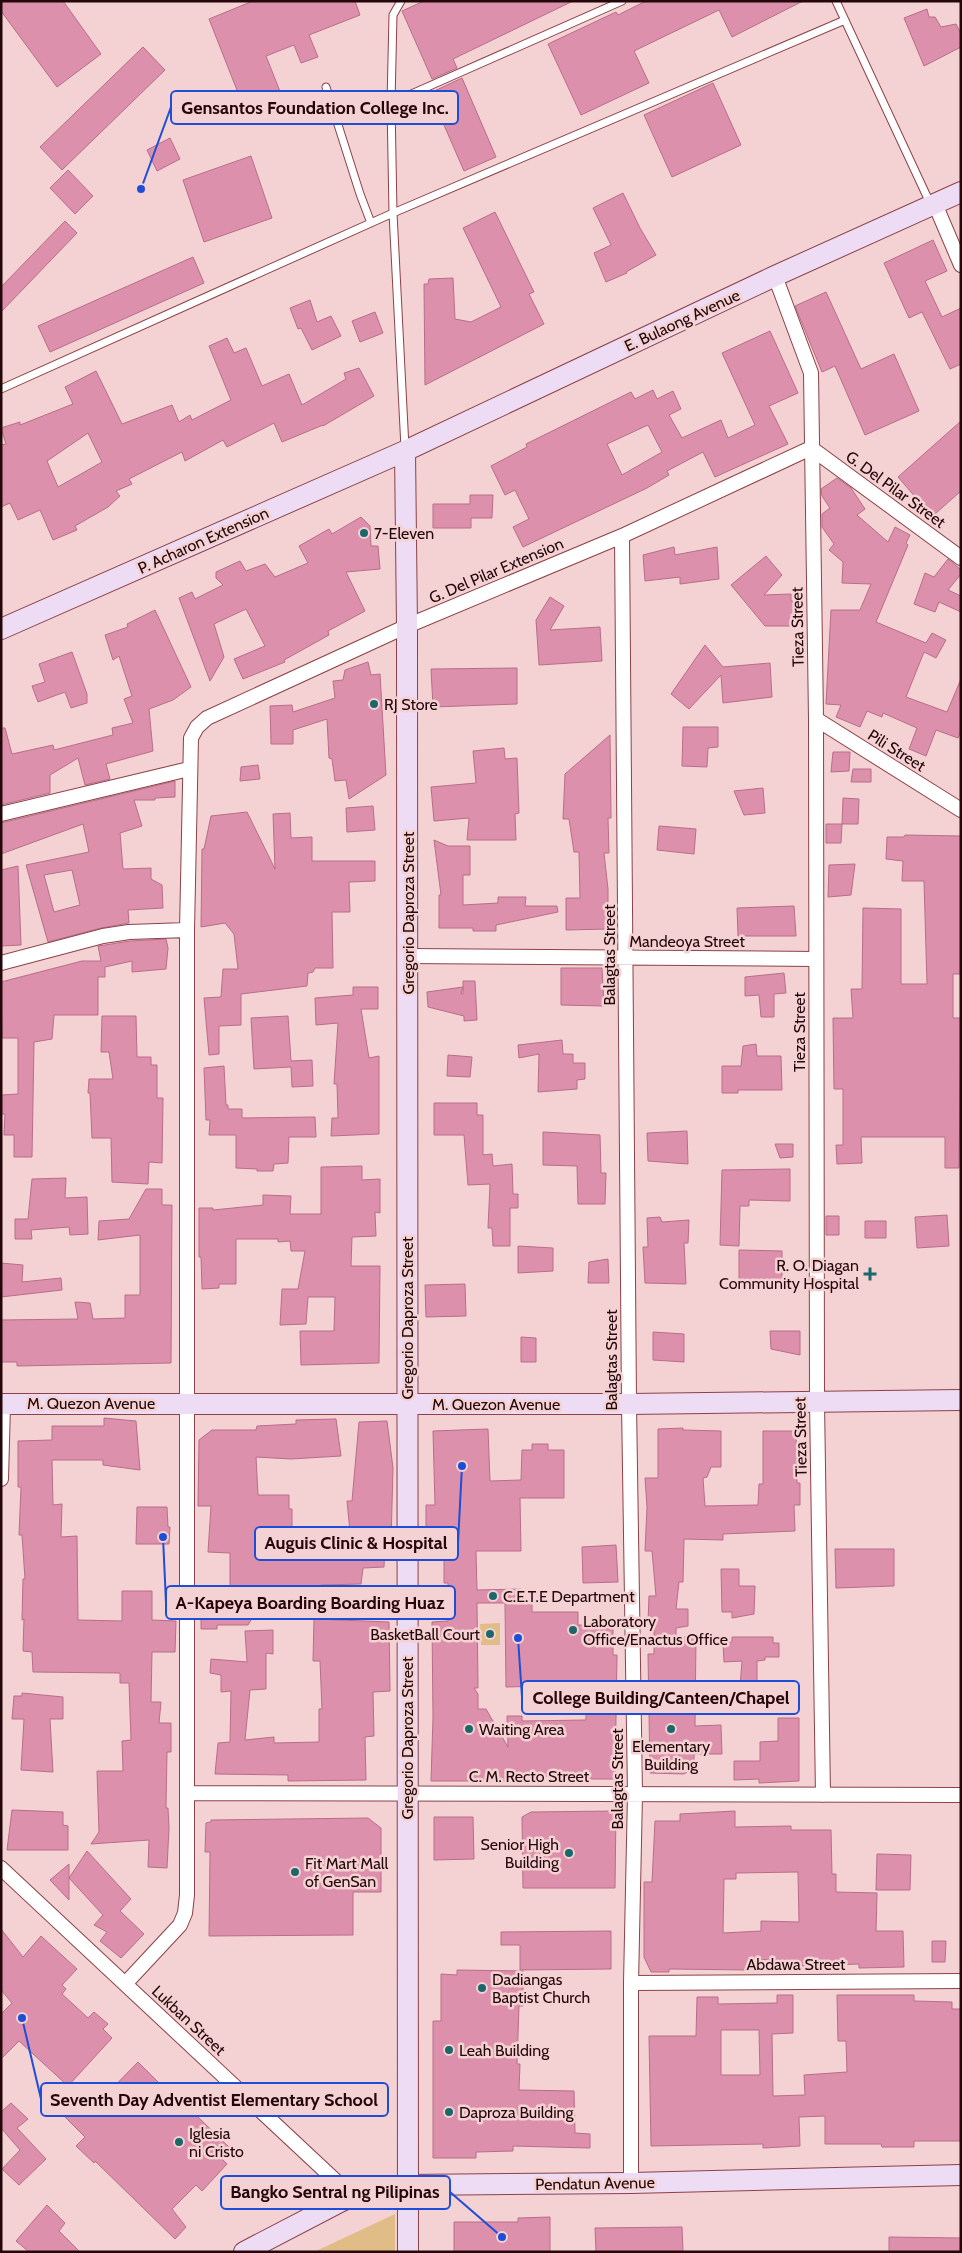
<svg xmlns="http://www.w3.org/2000/svg" width="962" height="2253" font-family="Cabin,sans-serif">
<style>
.green{fill:#e0bc87}
.building{fill:#dd90ab;stroke:#b86e89;fill-rule:evenodd}
.lines{fill:none;stroke-linecap:round;stroke-linejoin:round}
.lane-casing{stroke:#8b4248;stroke-width:9}
.street-casing{stroke:#8b4248;stroke-width:16}
.secondary-casing{stroke:#8b4248;stroke-width:22}
.lane{stroke:#fff;stroke-width:7}
.street{stroke:#fff;stroke-width:14}
.secondary{stroke:#eddcf4;stroke-width:20}
.poi-dot{fill:#1a6869;stroke:#f4d1d2;stroke-width:2}
.labels{text-anchor:middle;stroke-width:5;stroke-linejoin:round;paint-order:stroke}
.street-label{font-size:16px;fill:#24070a;stroke:#f4d1d2}
.poi-label{font-size:16px;fill:#24070a;stroke:#f4d1d2;text-anchor:start}
.leader{fill:none;stroke:#1d4ed8;stroke-width:2}
.callout-dot{fill:#1d4ed8;stroke:#f4d1d2;stroke-width:2}
.callout{fill:#f4d1d2;stroke:#1d4ed8;stroke-width:2}
.callout-label{font-size:18px;text-anchor:middle;font-weight:bold;fill:#24070a}
</style>
<rect width="100%" height="100%" fill="#f4d1d2"/>
<!-- green -->
<path class="green" d="M500 1623V1645H481L480 1624Z
M395 2214V2252H314Z"/>
<!-- building -->
<path class="building" d="M1 1H63L101 54 57 87 1 11Z
M253 1H355L360 15 309 35 318 57 301 63 294 45 266 56 281 94 244 108 209 19Z
M424 1H573L453 59 457 68 432 79 402 11Z
M646 1H803L732 37 719 10 634 51 649 83 581 115 548 44 616 12 618 15Z
M927 9 929 17H935L941 27 956 24 961 34V47L924 66 904 18Z
M143 47 165 70 62 170 40 147Z
M462 78 496 157 464 171 430 93Z
M713 83 741 145 672 177 644 115Z
M170 138 180 159 157 171 147 150Z
M251 156 272 218 204 242 183 180Z
M68 170 93 196 75 214 50 188Z
M623 193 640 228 656 255 626 272 627 273 606 282 594 253 611 245 593 208Z
M495 212 534 292 529 294 544 324 425 385 424 284H428L429 279 453 278 455 319 471 322 501 307 463 228Z
M65 221 77 233 1 312V287Z
M933 240 947 271 925 281 942 317 961 308V364L950 369 922 312 909 318 884 263Z
M193 257 204 283 50 352 38 326Z
M826 292 861 369 894 354 919 411 865 435 835 366 822 372 795 306Z
M310 300 317 322 331 316 341 336 312 350 301 328 298 329 290 308Z
M375 312 383 333 360 342 352 321Z
M770 331 798 393 769 406 788 444 715 477 703 452 667 471 669 475 647 488 523 547 513 527 529 519 515 490 505 495 491 466 527 447 526 444 631 392 635 399 653 390 657 399 673 391 681 409 669 415 682 438 721 420 728 438 755 425 722 353ZM648 425 662 452 622 475 607 444Z
M227 338 234 353 246 348 262 386 289 374 302 405 346 379 344 373 359 368 374 396 323 426V425L282 442 274 423 227 447 223 440 185 461 182 452 129 479 132 484 116 491 120 496 108 507 75 526 77 530 53 540 40 510 18 520 10 503 1 507V445L6 444 1 428 20 422V425L73 404 65 387 96 371 122 424 172 405 179 422 190 415 192 420 231 400 209 346ZM88 433 102 462 58 487 47 461Z
M961 421V491L935 514H930L898 477Z
M837 478 851 488 865 509 857 515 888 542 895 527 910 535 906 543 908 545 876 622 926 643 932 633 946 640 936 658 924 652 906 697 947 712 961 679V730L958 738 936 730 926 756 909 749 917 728 883 713 882 717 867 711 860 727 836 717 841 705 826 704 831 610H860L871 584 842 583 843 562 829 550 834 544 822 527V514L830 508 822 496 821 489Z
M470 495H493L492 518H471V528H433V504H470Z
M361 517 370 526 371 546H378L380 569 346 572 365 611 328 631 329 635 284 660 285 662 243 679 234 659 265 646 246 609 214 624 224 657 210 681 179 598 192 592 195 599 223 585 216 578V572L240 561 246 571 265 564 275 577 308 563 299 546 329 529 332 534Z
M674 547 675 555 717 547 719 579 680 584V577L645 581 643 555Z
M766 556 782 575 764 595 791 594V601L797 602 798 626H765L731 585Z
M948 559 961 570V574L948 590 961 596V612L939 602 935 612 914 604 925 573 934 577Z
M550 597 564 606 550 630 600 627 602 661 539 665 536 620Z
M155 610 191 687 173 700 149 709 153 751 106 764 110 779 85 785 78 758 50 775V793L1 805V728H5L12 754 53 745 54 750 113 735 112 728 133 723 124 699 132 696 119 656 113 660 105 635 128 627 127 624Z
M705 645 723 667 770 663 772 697 723 703 721 675 689 709 671 694Z
M72 652 87 694V703L71 708 65 692 38 702 32 686 45 682 39 664Z
M368 662 371 675 380 674 386 775 349 799 346 780 335 781 332 759 329 758 327 719 293 730V744H271L270 706 292 705 293 712 335 698 333 681 343 680 345 670Z
M517 668V704L433 707 431 669Z
M683 727H718V747L708 748 707 767 682 766Z
M610 735 611 818H608L609 853H604L608 889V929L566 930V898H580L579 852H574L569 819H563L565 774Z
M504 748 505 759 517 758 519 813 515 814 516 840H467L469 818 434 821 431 787 476 783 473 751Z
M833 752H850L849 771 831 772Z
M258 765 260 779 240 781 241 767Z
M853 769H871V782H851Z
M175 781V797L155 798V800H134L142 826 120 833 123 869 151 868V879L162 885 163 908 128 910 129 923 101 928 48 942 26 865 89 852 83 824 1 854V823ZM72 870 80 905 54 912 44 875Z
M763 788 765 813 744 815 734 791Z
M843 798 859 799 858 824H842Z
M373 806 375 830 347 832 346 808Z
M247 812 275 869 273 814 290 813 291 838 312 837V861H375V881L349 882 350 912H332L333 968H315L313 972 308 973 307 986 241 994V1025L219 1026V1054L209 1055 204 998 221 997 223 969H238L234 934 225 923 201 927 202 849H204L211 816Z
M826 824H842L841 843H826Z
M659 826 696 829 694 854 657 850Z
M905 835 961 836V974H953V1018H961L959 1168H945V1137H861L862 1163 837 1164 836 1145H843V1089H834L833 1018H853L851 989H862L863 908 901 909V984H927L924 881H902L903 861 886 859 887 837H904Z
M434 840 448 846H470V875H463V905L498 903V897H526L525 906H557L558 912 496 925V931H473V928H439V895H441Z
M855 864 851 895 828 897 829 865Z
M18 866 21 945 1 946V870Z
M794 906 796 936H738L737 908Z
M166 939 168 948 166 969 132 972V961L105 967V977H98V1015H54L52 1039 34 1042 32 1157H14V1135H4L5 1114H1V1095L18 1094V1038H2L1 982 82 961H101L98 946 105 945 130 941Z
M561 968H602L604 1006 561 1005Z
M784 973 786 993 774 994V1017H761L759 995 745 996V977Z
M463 981H475L477 1020 464 1021V1016L428 1007 427 992 463 987 461 994H463Z
M353 987H378V1009H361L369 1058 379 1056V1134L331 1136 332 1118H338L337 1084H334L338 1023 316 1025 315 998 353 995Z
M102 1016H136L137 1057H151V1065H157V1098H163L162 1163 149 1162 148 1184 112 1182 111 1138H92L90 1093H88L89 1079H113L109 1052H101Z
M288 1016 291 1061 312 1060 313 1086 292 1087 291 1067 254 1069 251 1018Z
M562 1040 563 1054H573V1063H585V1079L577 1080V1089L538 1092 539 1054 519 1058 518 1045Z
M756 1044 757 1056H781L782 1090H738V1093H722V1066H741L743 1046Z
M448 1055 472 1057 470 1077 447 1076Z
M224 1066 226 1105H228V1109H242V1118L315 1117 316 1137H289L288 1163 274 1164 273 1171H257V1169L236 1168V1135H209L210 1120H206L204 1068Z
M434 1103H477V1115H483V1155L492 1154 493 1166 512 1164 513 1194H518V1208H510V1246H493L492 1228H488L490 1184 468 1185 464 1135H434Z
M687 1131 688 1164 648 1161 647 1133Z
M543 1132 600 1135 601 1173H606L605 1204H578L577 1166 543 1165Z
M775 1144H793V1157L780 1158Z
M362 1166V1180L380 1179V1213L375 1212 376 1236 352 1237 351 1266H380L379 1363 301 1365 300 1331H334L335 1297H308L306 1324 280 1325 282 1289H298L305 1251H291L290 1241 278 1242V1239H236V1284H219V1288L202 1289 201 1257H199V1208H213V1210L263 1205V1195L291 1196 290 1214H321V1167Z
M790 1169V1201L749 1200V1206H740L739 1246 720 1245 722 1170Z
M66 1178 65 1198 87 1197 88 1234 70 1235 69 1227 31 1230 32 1239H15V1219H28L32 1179Z
M146 1189H162V1205H172L171 1363 17 1366V1362H1V1320L78 1319 75 1302 90 1303 93 1319 125 1318V1295H140V1235L98 1240 99 1221 129 1219Z
M947 1215 949 1246 917 1248 915 1217Z
M826 1216H839V1235H826Z
M660 1217 662 1222 689 1220 688 1243H684L686 1284 645 1283 643 1247H648L647 1218Z
M865 1221H886V1238H865Z
M518 1246 553 1248V1271L518 1273Z
M739 1250 782 1251V1285L739 1286Z
M608 1259 609 1283H588L589 1262Z
M1 1263 23 1265 22 1282 61 1278 62 1290 1 1297Z
M465 1284 466 1316 426 1317 425 1285Z
M770 1331H800V1355L771 1349Z
M653 1332 684 1334V1362L653 1360Z
M521 1337 536 1338V1362H521Z
M104 1418 136 1421 140 1470 103 1465V1460H52L53 1505 62 1504 61 1537 77 1536 78 1620 122 1621V1591H152V1620L176 1621 175 1652H152L151 1702H161L159 1723H171V1752H167L166 1808H168L169 1828 167 1868 148 1867 149 1840 91 1844 99 1832 97 1771H123L122 1741 131 1740 129 1683H120V1673L33 1672 32 1652 23 1651 24 1619 22 1620 23 1579H25L22 1535H19L21 1487H18V1441L52 1440V1426H104Z
M336 1419 341 1456 291 1459 256 1457 258 1495H289V1509H292V1553L352 1552 347 1501H352L359 1422 387 1421 393 1468 391 1543H385L384 1567 363 1568 361 1584 321 1585V1591H294V1586L267 1588V1592H247L259 1607 248 1625H217V1629H201V1598L230 1599V1553L208 1552 211 1506H198L199 1440 212 1430H256L257 1426 296 1424V1420Z
M683 1428V1430L721 1431V1467H711L707 1477 703 1478 705 1506 758 1505 759 1484H763V1431H796L797 1483H800V1505H794L795 1531 723 1534V1540L684 1539 683 1582H679L676 1609H688V1626L676 1628V1637H696L695 1726 721 1725 722 1754H694V1767L684 1774 650 1773 648 1654H654V1622H648L649 1596H656L652 1551H645L647 1507 645 1478H658V1429Z
M488 1429 490 1481 521 1480 522 1450H532V1444H548V1450H564V1498H520L521 1551H476L477 1590 521 1589V1598L532 1599V1612H578V1625H613V1655H617L615 1779H585V1775L522 1777V1781H431L433 1717 432 1622 448 1621V1583H444V1544L426 1545V1505H435L433 1431ZM477 1603H505L506 1687 586 1685V1720L522 1721V1716H507L508 1747 486 1709H478V1694L474 1688H478Z
M137 1507H167L168 1527H170L169 1544H136Z
M616 1545 618 1582 583 1583 582 1547Z
M835 1549H894V1586L836 1588Z
M721 1569H739V1586H755L754 1614 732 1618V1612H722Z
M314 1619 389 1622 390 1691 373 1692 374 1736 365 1737 366 1780 288 1781V1775L215 1774 218 1743 230 1742 231 1691 221 1692V1675L210 1673 211 1659 247 1662 245 1631 273 1630V1654L266 1653V1689L250 1690 245 1740 274 1737V1743L319 1742V1709H322L320 1661H313Z
M732 1637H773V1643H779V1657H765V1660L757 1661V1697L739 1699 742 1661 724 1662 723 1643 732 1642Z
M22 1693 63 1697V1719H50L53 1772 21 1770 24 1719H12L14 1696H22Z
M778 1718H799V1781L759 1783V1779L734 1780V1761H760V1742L778 1741Z
M12 1810 63 1812V1825L68 1826V1850H7Z
M616 1811 615 1888H523L522 1817 531 1812Z
M735 1811V1827L791 1826V1830H831L832 1874H836V1892L877 1893 876 1931H903L904 1967 859 1968V1964L799 1966 798 1961 750 1959V1970L669 1969V1972H651L644 1957V1882H652L655 1821H680V1814ZM798 1872 799 1922 761 1921V1931L723 1933 724 1879H736V1873Z
M434 1817H473L474 1859 434 1860Z
M368 1818 381 1828V1892H353V1935L209 1936 210 1852H205L206 1823 211 1822V1820Z
M87 1851 131 1899 120 1911 144 1934 121 1958 100 1941 107 1932 94 1925 103 1915 69 1878Z
M877 1854 911 1855 910 1890H876Z
M69 1864V1900L50 1880Z
M1 1929 23 1957 41 1936 77 1969 62 1985 66 1989 62 1994 88 2018 94 2012 108 2024 103 2029 112 2038 68 2086 19 2041 1 2059V2014L12 2003 1 1990Z
M611 1931V1969L520 1970V1945H501V1932Z
M932 1941H946L945 1962H932Z
M457 1970 523 1971V2006H519L517 2064H520L519 2090 574 2091 575 2133 590 2134V2148L513 2146V2151L476 2152V2158H433V2021H441V1974L457 1975Z
M777 1995H793V2033L772 2034 773 2096 805 2095 804 2075 847 2072 846 2041H838L837 1995H914V2001L952 2002V2009H961V2141H914V2147H882L881 2144H825V2116L799 2117 800 2146 763 2148V2144L651 2146 649 2036H696L697 1997H718V2004L777 2003ZM721 2030H759L760 2075H721Z
M138 2062 168 2092 170 2090 231 2149 222 2159 227 2164 202 2191 196 2185 172 2209 186 2227 175 2239 95 2161 94 2163 76 2146 85 2137 58 2110 77 2091 94 2107Z
M11 2103 28 2119 17 2128 46 2159 19 2185 2 2169 20 2150 1 2128V2110L2 2111Z
M47 2205 65 2223 59 2231 80 2252H29L16 2241Z
M550 2217V2252H454V2222H518V2218Z
M682 2227 683 2252H596L595 2228Z
M889 2237 961 2238V2252H889Z"/>
<g class="lines">
<!-- lane casing -->
<g class="lane-casing">
<path id="lane" d="M401 1 393 15 391 103 393 213 405 448
M836 1 930 203
M326 87 360 194 371 223
M391 103 622 1
M1 389 393 213 845 20"/>
</g>
<!-- street casing -->
<g class="street-casing">
<path id="street" d="M935 204 961 265
M775 276 811 373 816 719 817 1402 823 1795
M622 536 629 1404 635 1794 631 1983V2183
M816 719 961 810
M1 814 189 769
M408 956 816 959
M1 963 103 936 129 932 187 930
M1 1479 3 1404
M188 1793 961 1795
M1 1868 353 2197
M631 1983 961 1981
M125 1984 180 1925 185 1913 187 1895V930L191 738 197 727 207 718 407 626 622 536 811 448 961 558"/>
</g>
<!-- secondary casing -->
<g class="secondary-casing">
<path id="secondary" d="M405 451 407 626 408 2252
M1 629 405 451 775 276 961 192
M1 1404H629L961 1400
M244 2252 342 2201 377 2188 407 2185 631 2183 961 2175"/>
</g>
<!-- lane -->
<use href="#lane" class="lane"/>
<!-- street -->
<use href="#street" class="street"/>
<!-- secondary -->
<use href="#secondary" class="secondary"/>
</g>
<!-- markers -->
<g class="poi-dot">
<circle cx="364" cy="533" r="5"/>
<circle cx="374" cy="704" r="5"/>
<path d="M867.5 1266.5h5v5h5v5h-5v5h-5v-5h-5v-5h5z"/>
<circle cx="493" cy="1596" r="5"/>
<circle cx="573" cy="1630" r="5"/>
<circle cx="490" cy="1634" r="5"/>
<circle cx="469" cy="1729" r="5"/>
<circle cx="671" cy="1729" r="5"/>
<circle cx="569" cy="1853" r="5"/>
<circle cx="295" cy="1872" r="5"/>
<circle cx="482" cy="1988" r="5"/>
<circle cx="449" cy="2050" r="5"/>
<circle cx="449" cy="2112" r="5"/>
<circle cx="179" cy="2142" r="5"/>
</g>
<g class="labels">
<!-- street labels -->
<g class="street-label">
<text transform="translate(682 320) rotate(-25)" y="6">E. Bulaong Avenue</text>
<text transform="translate(896 489) rotate(36)" y="6">G. Del Pilar Street</text>
<text transform="translate(203 540) rotate(-24)" y="6">P. Acharon Extension</text>
<text transform="translate(496 570) rotate(-23)" y="6">G. Del Pilar Extension</text>
<text transform="translate(797 627) rotate(-91)" y="6">Tieza Street</text>
<text transform="translate(897 750) rotate(32)" y="6">Pili Street</text>
<text transform="translate(408 913) rotate(-90)" y="6">Gregorio Daproza Street</text>
<text x="687" y="947">Mandeoya Street</text>
<text transform="translate(609 955) rotate(-90)" y="6">Balagtas Street</text>
<text transform="translate(799 1032) rotate(-90)" y="6">Tieza Street</text>
<text transform="translate(407 1318) rotate(-90)" y="6">Gregorio Daproza Street</text>
<text transform="translate(611 1360) rotate(-90)" y="6">Balagtas Street</text>
<text x="91" y="1409">M. Quezon Avenue</text>
<text x="496" y="1410">M. Quezon Avenue</text>
<text transform="translate(800 1437) rotate(-91)" y="6">Tieza Street</text>
<text transform="translate(407 1738) rotate(-90)" y="6">Gregorio Daproza Street</text>
<text x="529" y="1782">C. M. Recto Street</text>
<text transform="translate(617 1779) rotate(-90)" y="6">Balagtas Street</text>
<text x="796" y="1970">Abdawa Street</text>
<text transform="translate(189 2020) rotate(43)" y="6">Lukban Street</text>
<text transform="translate(595 2183) rotate(-1)" y="6">Pendatun Avenue</text>
</g>
<!-- poi labels -->
<g class="poi-label">
<text x="374" y="539">7-Eleven</text>
<text x="384" y="710">RJ Store</text>
<text x="859" y="1271" text-anchor="end">R. O. Diagan<tspan x="859" dy="18">Community Hospital</tspan></text>
<text x="503" y="1602">C.E.T.E Department</text>
<text x="583" y="1627">Laboratory<tspan x="583" dy="18">Office/Enactus Office</tspan></text>
<text x="480" y="1640" text-anchor="end">BasketBall Court</text>
<text x="479" y="1735">Waiting Area</text>
<text x="671" y="1752" text-anchor="middle">Elementary<tspan x="671" dy="18">Building</tspan></text>
<text x="559" y="1850" text-anchor="end">Senior High<tspan x="559" dy="18">Building</tspan></text>
<text x="305" y="1869">Fit Mart Mall<tspan x="305" dy="18">of GenSan</tspan></text>
<text x="492" y="1985">Dadiangas<tspan x="492" dy="18">Baptist Church</tspan></text>
<text x="459" y="2056">Leah Building</text>
<text x="459" y="2118">Daproza Building</text>
<text x="189" y="2139">Iglesia<tspan x="189" dy="18">ni Cristo</tspan></text>
</g>
</g>
<!-- callouts -->
<path class="leader" d="M141 189L171 107M462 1466L458 1543M163 1537L166 1603M518 1638L522 1697M22 2018L41 2099M502 2237L450 2192"/>
<g class="callout-dot">
<circle cx="141" cy="189" r="5"/>
<circle cx="462" cy="1466" r="5"/>
<circle cx="163" cy="1537" r="5"/>
<circle cx="518" cy="1638" r="5"/>
<circle cx="22" cy="2018" r="5"/>
<circle cx="502" cy="2237" r="5"/>
</g>
<g class="callout">
<rect x="171" y="91" width="287" height="33" rx="5"/>
<rect x="255" y="1527" width="203" height="33" rx="5"/>
<rect x="166" y="1586" width="289" height="33" rx="5"/>
<rect x="522" y="1681" width="277" height="33" rx="5"/>
<rect x="41" y="2083" width="347" height="33" rx="5"/>
<rect x="221" y="2176" width="229" height="33" rx="5"/>
</g>
<g class="callout-label">
<text x="315" y="114">Gensantos Foundation College Inc.</text>
<text x="356" y="1549">Auguis Clinic &amp; Hospital</text>
<text x="310" y="1609">A-Kapeya Boarding Boarding Huaz</text>
<text x="661" y="1704">College Building/Canteen/Chapel</text>
<text x="214" y="2106">Seventh Day Adventist Elementary School</text>
<text x="335" y="2198">Bangko Sentral ng Pilipinas</text>
</g>
<!-- border -->
<rect width="962" height="2253" fill="none" stroke="#24070a" stroke-width="5"/>
</svg>
